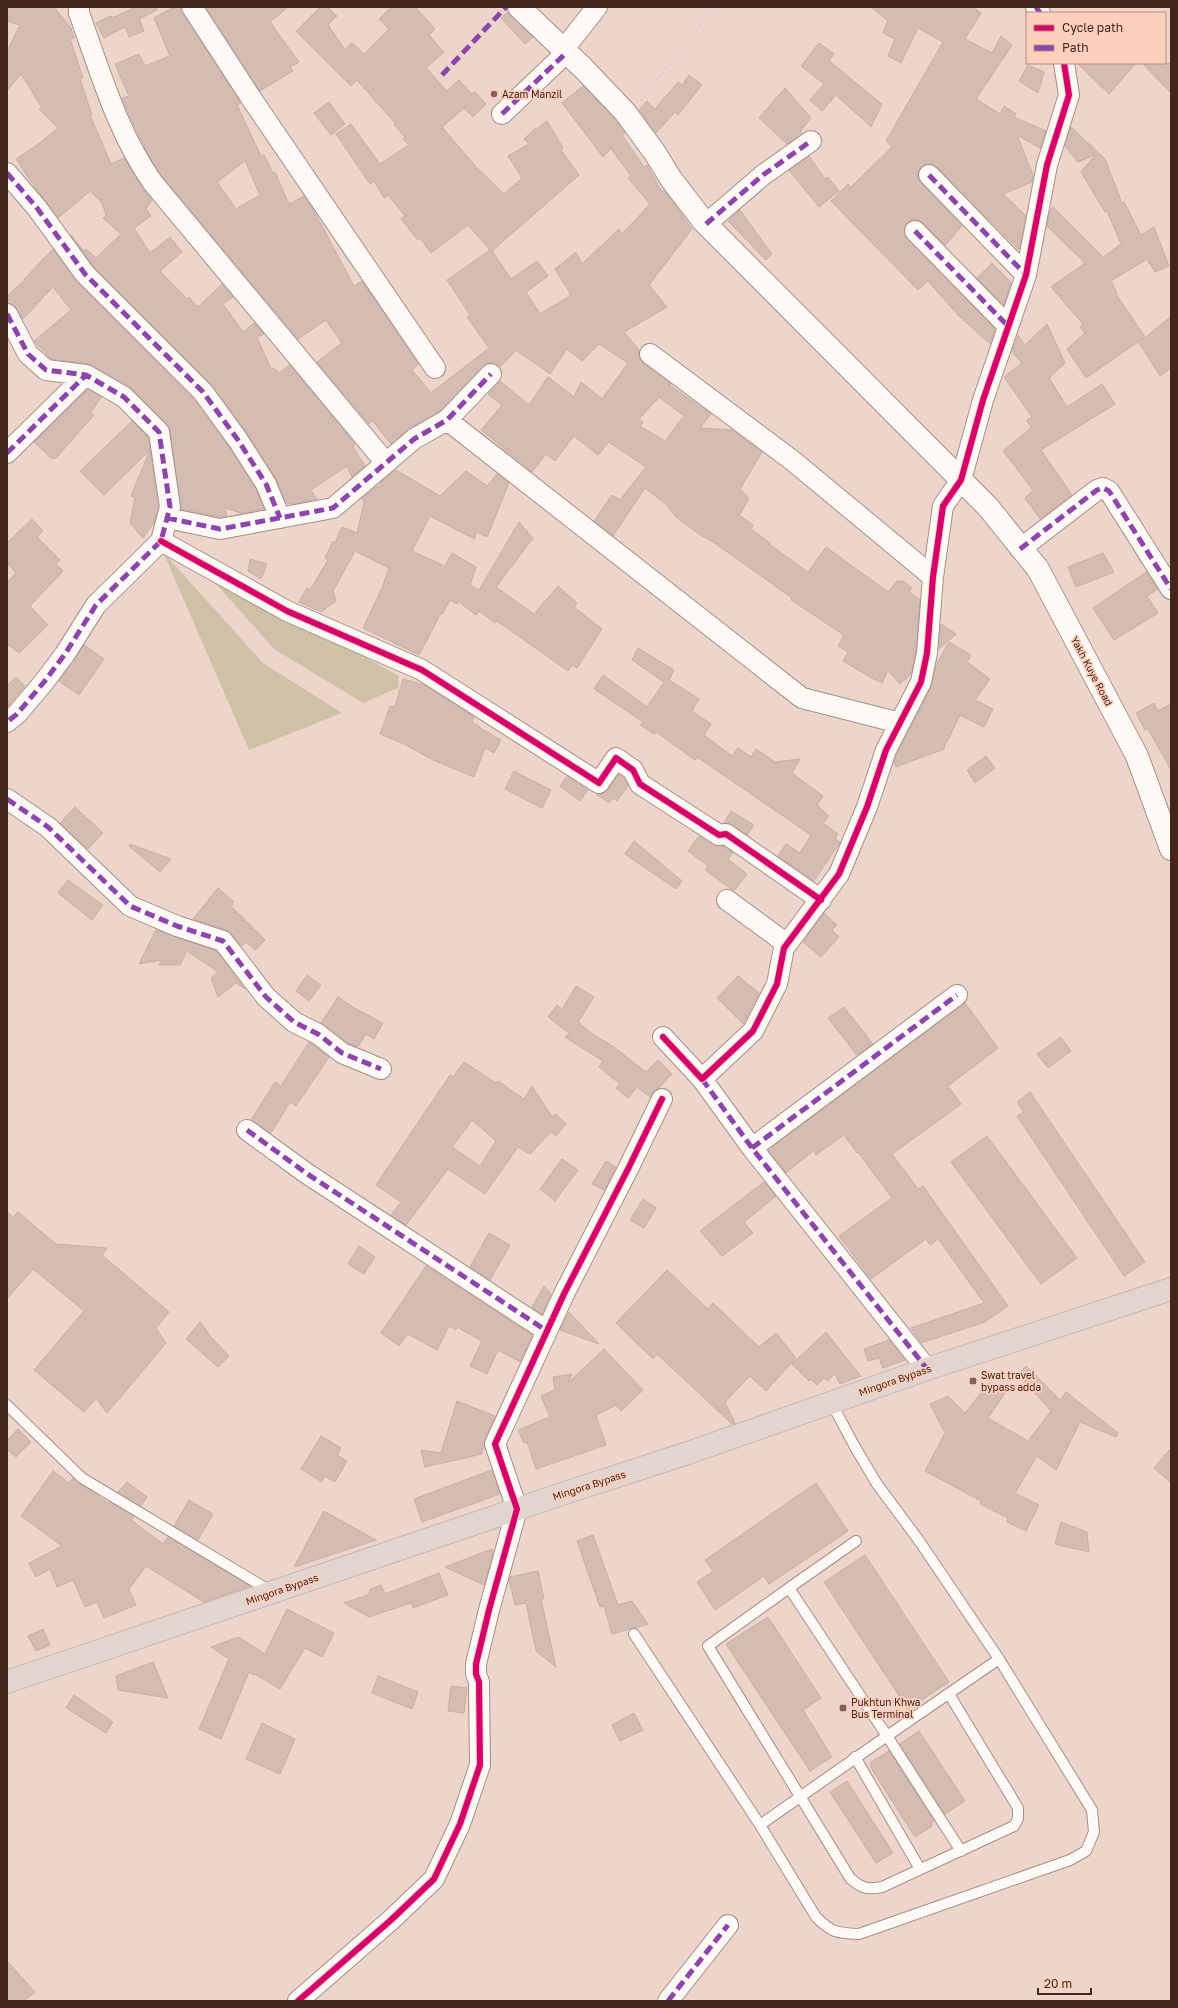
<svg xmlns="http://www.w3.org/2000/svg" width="1178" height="2008" font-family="'Golos Text',sans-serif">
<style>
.green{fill:#cfc1a6}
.building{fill:#d4bcb3;stroke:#c8aea6;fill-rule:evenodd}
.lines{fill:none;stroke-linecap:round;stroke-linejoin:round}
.service-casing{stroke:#a68f86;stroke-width:12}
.minor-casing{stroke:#a68f86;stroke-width:22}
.secondary-casing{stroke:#a68f86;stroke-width:24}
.trunk-casing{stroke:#c5b4ae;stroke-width:24}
.path{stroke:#dad1ce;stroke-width:2.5;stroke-dasharray:2 3;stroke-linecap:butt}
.service{stroke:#fcf9f7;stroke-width:10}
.minor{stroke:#fcf9f7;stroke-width:20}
.secondary{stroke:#fcf9f7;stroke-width:22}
.trunk{stroke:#e2d4ce;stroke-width:22}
.quiet{stroke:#8e44ad;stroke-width:5;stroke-dasharray:10 5;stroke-linecap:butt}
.cycleway-casing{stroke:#fdcfbd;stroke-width:8}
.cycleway{stroke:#d6006c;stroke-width:6}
.poi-dot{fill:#7f6358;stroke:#fdcfbd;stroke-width:1.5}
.labels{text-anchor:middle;stroke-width:3.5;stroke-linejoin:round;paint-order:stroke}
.poi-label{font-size:10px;fill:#43251a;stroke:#fdcfbd;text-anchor:start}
.street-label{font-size:10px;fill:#43251a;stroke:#fdcfbd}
</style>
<rect width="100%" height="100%" fill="#eed5cc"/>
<!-- green -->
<path class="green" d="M163 552 263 663 342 713 249 750Z
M201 567 399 676 398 688 363 703 274 649Z"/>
<!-- building -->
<path class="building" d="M7 7H54L71 28 74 38 70 39 83 78 80 79 92 115H90L111 164 124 158 143 189 152 200 146 209 151 216 134 228 150 253 170 237 182 252 160 271 187 299 189 297 198 307 222 284 233 297 223 304 243 332 254 323 264 334 257 337 271 369 274 368 279 373 290 365 355 444 353 447 365 466 352 477 347 466 311 490 317 499 291 504 286 503 276 478 247 433 212 385 94 267 71 235 84 251 86 249 96 258 121 234 103 218 106 215 102 203 90 191 58 218 36 189 16 159 37 145 58 128 39 109 42 108 21 74 7 91V51L20 25 7 21Z
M136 7H156L157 10 139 19 144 31 129 37 125 27 104 38 96 23 111 16 112 18Z
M174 7H181L182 13 241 103 237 105 261 156 264 155 273 173 275 172 289 204 304 196 315 213 354 286 362 281 418 364 412 370 431 393 489 348 467 317 470 315 447 280 490 250 468 225 431 253 420 238 418 240 401 219 405 216 388 195 384 198 374 181 370 184 336 134 351 124 380 164 409 145 403 139 405 137 394 125 395 123 357 80 351 86 296 31 320 7H328L337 16 328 25 345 50 352 43 364 54 389 29 379 19 392 7H415L435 29 429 35 444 52 426 68 447 91 459 80 472 94 475 92 486 104 473 117 464 108 442 127 477 168 504 194 522 178 508 156 529 144 524 139 536 128 537 129 547 121 563 148 561 150 579 175 492 251 511 279 537 261 548 276 526 292 540 314 571 295 555 269 576 252 582 264 619 229 622 234 650 204 628 178 631 176 611 149 603 157 562 103 583 86 615 120 625 133 622 135 644 167 647 165 662 192 664 190 692 229 649 285 667 307 624 332 639 350V358L643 363 671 384 669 385 711 414 700 428 732 430 762 452 740 489 749 499 739 515 753 525 751 529 770 543 769 544 808 572 826 547 888 592 897 581H903L912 588 909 592 920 600 916 651 911 674 900 684 888 670 882 683 870 677 843 661 848 652 838 646 844 635 791 600 792 598 716 544 699 534 675 516 667 505 645 488 613 536 594 521 612 495 620 500 646 467 609 442 598 455 574 436 555 461 546 454 532 472 481 430 502 405 488 394 500 381 529 405 548 377 574 397 581 382 602 399 628 363 599 344 582 361 567 349 550 374 516 350 500 367 494 363H487L440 411 408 429 391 444 372 420 369 424 317 362 342 343 326 320 298 339 162 176 150 158 130 117 122 98 129 96 115 64 139 54 145 66 170 56 154 18ZM245 161 260 195 236 209 217 182ZM659 397 684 416 665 441 640 426 643 422 639 419Z
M206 7H288L270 22 299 62 290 67 293 71 260 91Z
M871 7H973L981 13 965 39 992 53 1001 36 1012 45 976 99 1000 114 1004 106 1016 114 1014 117 1046 131 1040 148 1017 135 1033 175 1032 182 1003 194 1026 216 1019 250 937 167 932 164H926L921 167 918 172V178L921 183 962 226 945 245 923 223 918 220H912L907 223 904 228V234L995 329 990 344 958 315 928 281 918 290 831 201 848 184 851 187 892 147 886 141 943 42 918 28 901 63 888 56 895 39 883 33 888 21Z
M508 12 533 37 525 44 501 18Z
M819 43 834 54 829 61 882 104 871 127 836 95 822 111 810 100 824 84 801 66Z
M1077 63H1136L1109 94Z
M1142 63H1171V93Z
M1028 65 1044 72 1038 93 1019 81Z
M689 75 702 85 678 115 675 112 656 133 639 110 647 101 655 109 678 82 682 85Z
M785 88 811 118 800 132 802 133 787 144 759 118Z
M329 102 345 124 331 135 314 113Z
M1071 127 1105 159 1122 203 1124 202 1141 235 1154 227 1169 266 1155 272 1147 259 1111 281 1117 293 1116 294 1145 337 1086 378 1067 349 1085 333 1080 327 1083 324 1051 287 1085 263 1047 226 1050 211 1053 207 1103 257 1121 244 1107 211 1105 212 1081 172 1095 155 1078 162 1065 146Z
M809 156 825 179 828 177 839 191 819 207 789 170Z
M740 210 772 254 766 260 728 221Z
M53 249 77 282 194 400 228 446 256 489 264 509 241 513 225 508 227 516 220 517 181 509 170 430 167 424 130 387 89 364 51 359 34 341 71 310 53 287 23 319 13 305 7 303V296L25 280 24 279Z
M992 263 1011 282 1004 305 977 278Z
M1171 316V368L1160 376 1139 343Z
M1047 324 1065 363 1049 378 1067 407 1102 384 1115 404 1041 450 1072 495 1040 519 1025 498 1033 490 1003 451 1031 428 1027 420 1032 417 1004 377 1022 363 1012 352 1018 335 1025 345Z
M88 389 101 397 91 412 94 415 56 458H51L34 442Z
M132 421 148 437 150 450 104 495 80 471Z
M150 450 158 506 154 523 143 538 130 523 135 497 131 496Z
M396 470 440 496 466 471 487 486 497 474 509 483 487 537 477 532 474 539 430 516 412 551 445 566 452 553 476 567 470 585 479 590 519 522 533 538 496 587 534 614 558 586 577 603 574 607 602 629 577 668 572 665 568 671 497 621 495 623 479 611 476 615 458 601 457 604 450 600 442 614 441 613 419 655 363 628 382 588 389 568 355 551 333 591 336 601 321 612 299 602 307 588 310 590 328 560 325 558 333 541 335 543 342 527 357 533 364 502 362 498 377 486 378 488 382 481Z
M32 519 43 531 37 537 60 560 56 564 63 571 30 606 48 625 19 653 7 644V583L16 573 7 563V543Z
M1103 553 1114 572 1076 587 1068 567Z
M250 559 267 564 261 579 248 571Z
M1146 572 1158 589 1147 596 1158 613 1114 640 1093 608Z
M941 624 956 634 939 649Z
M949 642 971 655 967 662 990 679 975 700 993 709 984 727 960 715 947 742 946 741 944 749 896 767 894 761 897 754 931 687 936 665Z
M84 645 104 659 79 695 59 681Z
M638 648 674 670 669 680 699 699 692 711 711 724 704 735 732 756 738 748 751 757 756 749 775 762 800 759 792 773 823 796 817 805 829 816 823 823 838 834 835 839 840 842 814 881 778 856 786 844 800 853 811 835 697 757 695 760 656 732 654 734 640 725 643 722 594 689 603 675 647 707 664 682 632 660Z
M16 677 25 686 7 707V686Z
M403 679 424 685 474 717 472 722 480 727V728L501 740 494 753 485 748 474 777 433 760 404 744 380 734 390 706 395 707Z
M1154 703 1158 711 1171 704V770L1148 729 1145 730 1136 713Z
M986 756 995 768 975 783 967 770Z
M514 771 551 790 542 808 505 789Z
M619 774 624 778 628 786 617 801 613 798 609 803 596 794 604 793Z
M567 776 588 790 580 801 560 786Z
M75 807 103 833 88 849 60 823Z
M731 811 754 825 747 835 733 825 724 823Z
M699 836 713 845 723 846 733 853 728 859 747 874 734 891 705 870 708 866 688 851Z
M634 841 682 881 676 889 625 854Z
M130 844 171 859 160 872 129 846Z
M68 880 103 905 92 920 58 893Z
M218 888 234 902 231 906 265 940 255 950 246 942 242 946 227 930 193 919Z
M824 913 837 925 832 930 839 937 821 957 803 942Z
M156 930 216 951 245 989 236 983 218 997 211 978 218 972 187 951 180 965H159L162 960 139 964Z
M307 975 321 985 309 1001 296 991Z
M738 976 759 993 743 1024 717 998Z
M576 986 594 997 578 1022 591 1033 614 1047 646 1072 658 1060 672 1074 650 1097 637 1087 628 1098 616 1088 620 1084 599 1067 603 1061 565 1037 569 1033 548 1017 557 1005 562 1009Z
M338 997 356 1009 383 1023 374 1039 366 1034 358 1047 348 1043 321 1023Z
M965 1003 998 1048 948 1086 961 1104 892 1154 918 1189 923 1186 1008 1306 985 1322 921 1343 911 1328 984 1303 938 1239 930 1245 926 1239 871 1279 839 1236 892 1198 858 1152 857 1153 844 1135 816 1155 813 1151 786 1173 768 1150Z
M844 1007 873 1044 857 1055 828 1018Z
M1061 1037 1071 1051 1048 1068 1037 1054Z
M309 1042 329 1057 296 1106 290 1102 271 1133 251 1120 275 1082 281 1086Z
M464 1062 496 1083 498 1081 524 1099 532 1086 552 1117 556 1114 566 1124 556 1136 551 1132 530 1154 518 1147 485 1194 448 1169 406 1225 391 1215 401 1202 376 1185 450 1075 453 1077ZM472 1120 496 1141 480 1166 452 1147Z
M1030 1092 1145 1262 1124 1276 1017 1116 1024 1112 1017 1102Z
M987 1136 1077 1258 1041 1284 951 1162Z
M562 1159 578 1170 555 1201 540 1189Z
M606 1161 616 1167 604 1190 592 1184Z
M764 1182 776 1196 744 1222 753 1233 722 1256 700 1231Z
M643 1199 656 1208 644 1228 630 1220Z
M7 1212 13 1217 18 1212 56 1244 107 1248 102 1255 169 1312 156 1328 166 1343 107 1413 96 1398 84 1412 34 1370 84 1311 33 1269 7 1299Z
M489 1233 510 1245 490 1280 470 1267Z
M359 1246 375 1257 364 1274 348 1264Z
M426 1266 532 1335 520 1362 498 1350 487 1374 470 1366 482 1341 457 1327 456 1330 449 1326 437 1350 408 1334 399 1346 381 1333Z
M667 1270 708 1309 713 1303 759 1347 776 1333 796 1358 766 1391 750 1376 725 1402 735 1423 732 1424 657 1354 653 1359 616 1323Z
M544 1286 551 1294 542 1314 532 1307Z
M569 1312 599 1344 560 1330Z
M200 1322 211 1337 229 1356 218 1367 186 1339Z
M826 1332 836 1345 861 1376 840 1384 835 1374 827 1381 824 1378 817 1385 811 1379 809 1381 792 1364Z
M889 1340 905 1360 883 1368 879 1358 868 1361 864 1349Z
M604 1349 643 1390 621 1411 616 1405 596 1415 606 1445 536 1469 527 1442 524 1443 518 1430 550 1417 541 1396 555 1390 553 1377 572 1374 568 1383Z
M1026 1366 1060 1400 1066 1392 1118 1433 1116 1437 1080 1422 1056 1470 1037 1456 1015 1493 1039 1505 1026 1531 1007 1522 1008 1518 980 1504 981 1501 925 1471 945 1433 930 1404 948 1396 965 1413 989 1383 1005 1393 988 1418 1028 1441 1051 1411 1018 1374Z
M457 1401 495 1416 485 1439 482 1454 425 1467 421 1450 441 1453Z
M18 1429 31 1442 16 1457 7 1449V1440Z
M321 1436 341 1448 337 1455 347 1461 335 1482 325 1476 322 1482 301 1469Z
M1171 1448V1483L1154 1468Z
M492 1470 500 1494 422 1522 414 1499Z
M53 1471 69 1483 73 1478 109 1504 110 1502 134 1517 131 1520 163 1544 168 1537 250 1586 204 1602 146 1566 129 1589 136 1605 104 1618 97 1602 85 1607 73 1580 57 1587 50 1569 36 1577 29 1563 62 1546 21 1516Z
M127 1482 147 1497 141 1506 118 1492Z
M816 1483 848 1531 769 1584 764 1576 715 1610 697 1582 713 1571 705 1560Z
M189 1500 213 1514 198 1540 174 1526Z
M324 1511 376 1540 294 1567Z
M1061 1522 1087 1532 1089 1552 1055 1544Z
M593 1535 618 1605 632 1601 648 1624 612 1634 604 1606 600 1607 577 1541Z
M492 1549 493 1553 484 1585 445 1567Z
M865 1555 949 1682 908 1709 824 1582Z
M538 1571 544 1599H541L556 1667 536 1651 526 1603 515 1605 509 1580 510 1577Z
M439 1573 448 1595 413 1608 411 1603 369 1617 344 1603 368 1595 371 1589 381 1585 385 1594Z
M287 1609 334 1633 322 1657 305 1648 280 1689 255 1674 254 1675 249 1672 221 1739 199 1729 229 1659 211 1647 239 1637 265 1654Z
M768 1617 821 1698 803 1710 832 1757 810 1771 726 1644Z
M43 1629 50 1645 36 1651 28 1636Z
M153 1662 168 1698 118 1690 116 1676Z
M378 1676 418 1692 412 1709 372 1693Z
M451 1686 467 1688 464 1713 448 1711Z
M74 1695 113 1722 106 1733 66 1708Z
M634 1713 643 1730 620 1741 612 1725Z
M262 1723 295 1739 280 1774 246 1759Z
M919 1731 965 1801 945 1814 900 1744Z
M889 1751 934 1821 931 1823 932 1826 915 1837 871 1768V1762Z
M847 1781 893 1853 876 1863 830 1792Z
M7 1961 35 1992 24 2001H7Z"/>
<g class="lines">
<!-- service casing -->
<g class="service-casing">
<path id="service" d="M7 1405 82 1478 272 1592
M789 1588 708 1646 850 1878C861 1888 867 1890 882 1887L1014 1826 1018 1819V1808L949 1694
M634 1634 760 1825 816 1917C832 1933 837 1933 859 1934L1070 1860 1086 1851 1094 1832 1092 1810 999 1659 920 1542 877 1484 855 1447 831 1402
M855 1757 920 1869
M760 1825 887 1736 789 1588 856 1541
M961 1851 887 1736 999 1659"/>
</g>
<!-- minor casing -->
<g class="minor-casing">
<path id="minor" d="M79 7V13C100 71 117 132 153 183L386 463
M192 7 253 101 435 368
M1036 7 1040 13
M502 114 567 52V45L597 7
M7 173 37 208 85 274 203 392 238 440 266 484 280 518
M929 175 1026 275
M706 224 763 175 811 141
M915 231 1007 325
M7 314 28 354 46 370 86 375 124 397 159 432 170 507 161 541 96 605 65 654 44 682 17 714 7 722
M650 354 793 461 933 577
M447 420 802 698 900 723
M7 453 86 375
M167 518 220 529 333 508 414 439 447 420 491 374
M161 541 287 611 422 670 599 783 616 758 633 770 640 784 719 835 726 834 821 900
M1020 549 1097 490 1103 488 1109 491 1171 589
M7 799 48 827 130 906 177 926 223 941 266 997 294 1022 318 1034 342 1053 381 1069
M727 900 787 944
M663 1037 702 1079 753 1031 777 984 784 948 839 874 867 807 886 750 921 682 927 653 933 577 943 506 961 480 983 400 1026 275 1047 165 1069 95 1064 63
M702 1079 752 1148 927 1369
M247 1130 306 1173 547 1331
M752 1148 957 995
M298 2001 391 1920 434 1879 460 1824 480 1765 479 1682 476 1674V1664L489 1610 517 1509 495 1444 564 1294 629 1167 662 1099
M668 2001 728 1925"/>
</g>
<!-- secondary casing -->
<g class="secondary-casing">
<path id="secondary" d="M519 7 583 68 625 112 655 153 671 179 704 222 988 507 1038 569 1137 756 1171 849"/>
</g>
<!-- trunk casing -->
<g class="trunk-casing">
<path id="trunk" d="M7 1682 556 1496 688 1453 927 1369 1171 1289"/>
</g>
<!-- path -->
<path class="path" d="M641 101 714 7"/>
<!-- service -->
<use href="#service" class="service"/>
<!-- minor -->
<use href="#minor" class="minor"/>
<!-- secondary -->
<use href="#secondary" class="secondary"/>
<!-- trunk -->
<use href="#trunk" class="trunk"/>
<!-- quiet -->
<path class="quiet" d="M1036 7 1040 13
M442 75 506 7
M502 114 567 52
M7 173 37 208 85 274 203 392 238 440 266 484 280 518
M929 175 1026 275
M706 224 763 175 811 141
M915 231 1007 325
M7 314 28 354 46 370 86 375 124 397 159 432 170 507 161 541 96 605 65 654 44 682 17 714 7 722
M7 453 86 375
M167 518 220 529 333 508 414 439 447 420 491 374
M1020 549 1097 490 1103 488 1109 491 1171 589
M7 799 48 827 130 906 177 926 223 941 266 997 294 1022 318 1034 342 1053 381 1069
M702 1079 752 1148 927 1369
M247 1130 306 1173 547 1331
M752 1148 957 995
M668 2001 728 1925"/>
<!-- cycleway casing -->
<g class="cycleway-casing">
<path id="cycleway" d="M161 541 287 611 422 670 599 783 616 758 633 770 640 784 719 835 726 834 821 900
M663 1037 702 1079 753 1031 777 984 784 948 839 874 867 807 886 750 921 682 927 653 933 577 943 506 961 480 983 400 1026 275 1047 165 1069 95 1064 63
M298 2001 391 1920 434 1879 460 1824 480 1765 479 1682 476 1674V1664L489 1610 517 1509 495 1444 564 1294 629 1167 662 1099"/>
</g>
<!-- cycleway -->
<use href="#cycleway" class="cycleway"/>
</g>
<!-- markers -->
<g class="poi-dot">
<circle cx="494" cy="94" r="4"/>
<rect x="969" y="1377" width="8" height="8" rx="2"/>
<rect x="839" y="1704" width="8" height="8" rx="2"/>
</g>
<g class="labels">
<!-- poi labels -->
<g class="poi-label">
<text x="502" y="98">Azam Manzil</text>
<text x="981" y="1379">Swat travel<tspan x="981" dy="12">bypass adda</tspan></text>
<text x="851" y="1706">Pukhtun Khwa<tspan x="851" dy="12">Bus Terminal</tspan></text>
</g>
<!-- street labels -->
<g class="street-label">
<text transform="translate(1092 671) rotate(62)" y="4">Yakh Kuye Road</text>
<text transform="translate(895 1380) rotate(-19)" y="4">Mingora Bypass</text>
<text transform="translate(589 1485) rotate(-18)" y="4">Mingora Bypass</text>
<text transform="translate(282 1589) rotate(-19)" y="4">Mingora Bypass</text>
</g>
</g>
<!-- border -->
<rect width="1178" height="2008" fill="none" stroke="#43251a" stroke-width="16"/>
<!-- legend -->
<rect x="1026" y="12" width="140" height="52" fill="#fdcfbd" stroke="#b38b7c"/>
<rect x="1034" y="25" width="20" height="6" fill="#d6006c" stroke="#b38b7c"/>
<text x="1062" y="32" font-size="12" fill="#43251a">Cycle path</text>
<rect x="1034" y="45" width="20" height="6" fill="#8e44ad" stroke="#b38b7c"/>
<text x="1062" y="52" font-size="12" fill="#43251a">Path</text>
<!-- scale -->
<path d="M1038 1988v6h53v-6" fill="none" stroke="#43251a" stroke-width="2"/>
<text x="1044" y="1988" font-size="12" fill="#43251a" stroke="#fdcfbd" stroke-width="3" paint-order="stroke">20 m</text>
</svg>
